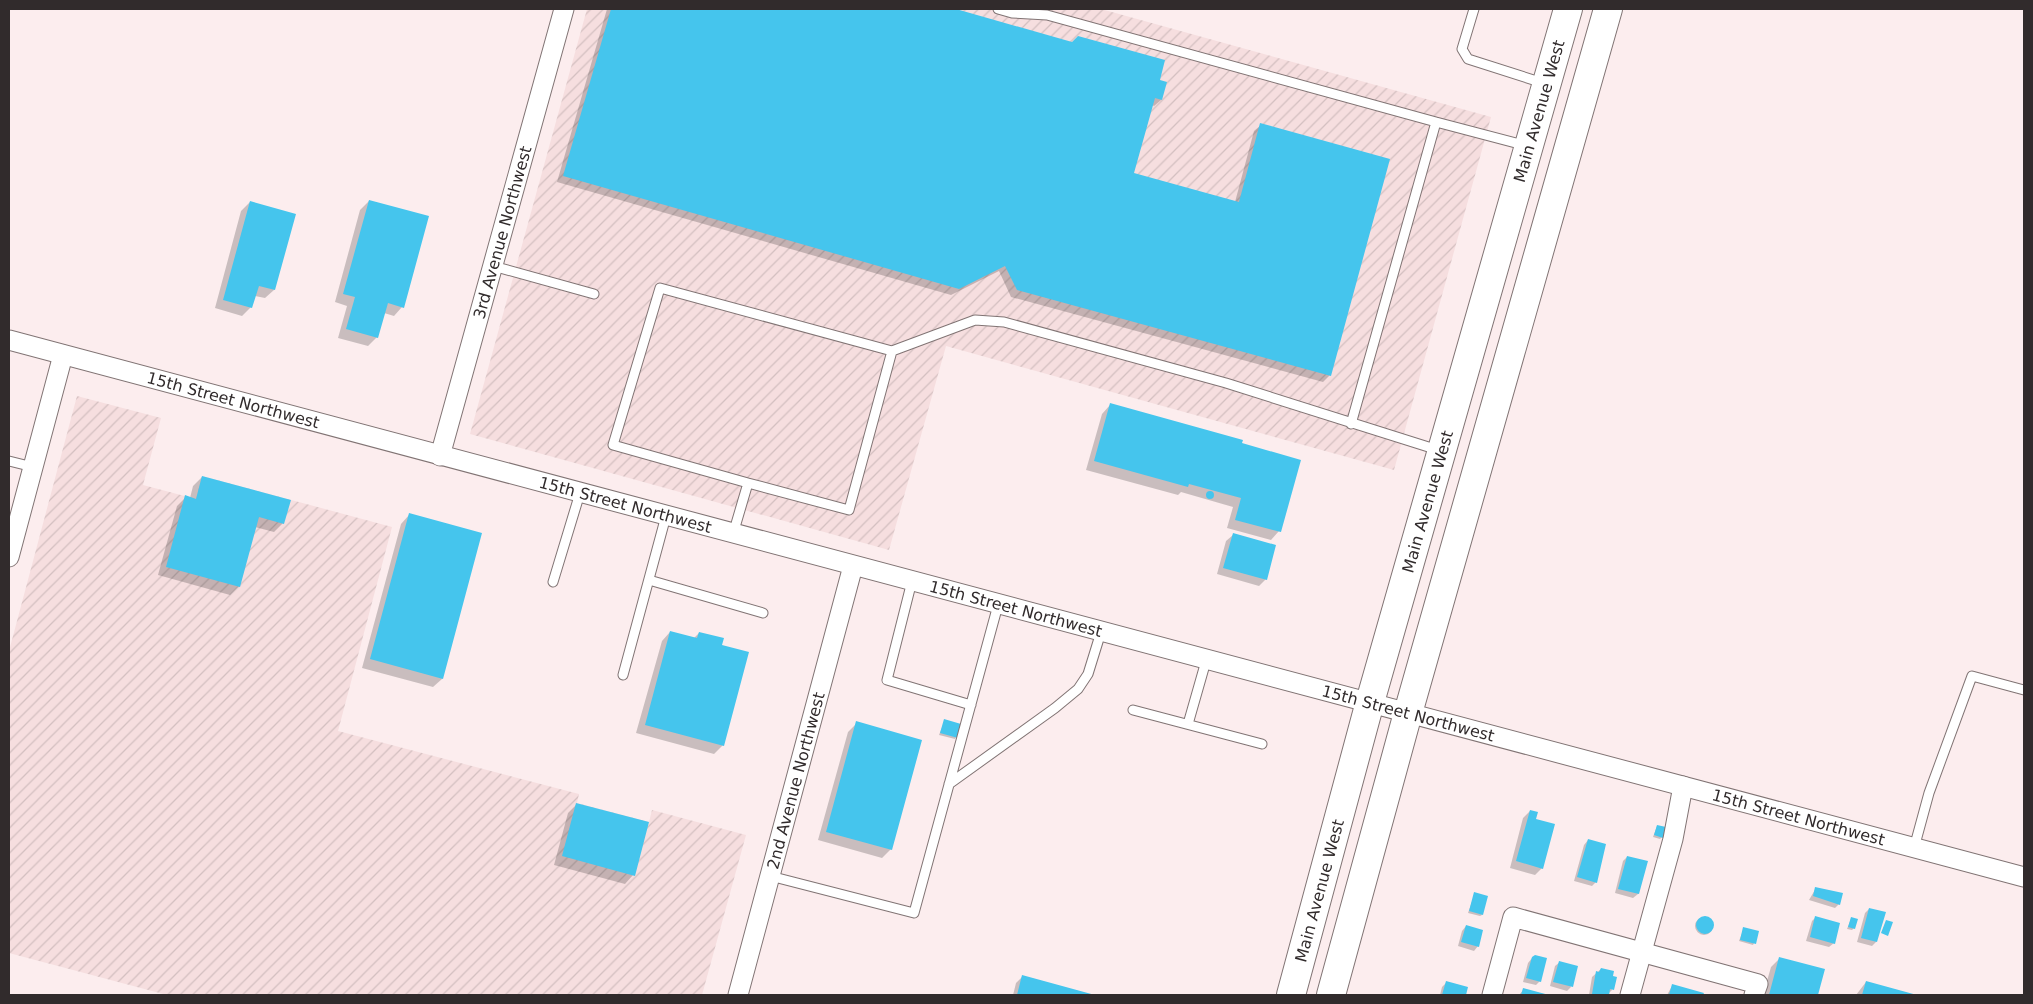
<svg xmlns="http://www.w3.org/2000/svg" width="2033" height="1004" font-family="'DejaVu Sans',sans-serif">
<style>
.industrial{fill:url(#industrial-furrows)}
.shadow{fill:#0003}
.building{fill:#45c5ed}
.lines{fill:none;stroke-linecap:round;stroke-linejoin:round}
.service-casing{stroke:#817474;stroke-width:11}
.minor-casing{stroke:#817474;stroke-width:21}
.primary-casing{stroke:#817474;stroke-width:30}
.service{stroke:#fff;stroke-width:9}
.minor{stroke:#fff;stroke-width:19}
.primary{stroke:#fff;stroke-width:28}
.labels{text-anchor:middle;stroke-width:4;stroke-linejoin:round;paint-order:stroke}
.street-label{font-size:16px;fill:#312b2c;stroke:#fff}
</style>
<defs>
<pattern id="industrial-furrows" width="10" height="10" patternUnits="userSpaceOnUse" patternTransform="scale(1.25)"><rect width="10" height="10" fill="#f6dedf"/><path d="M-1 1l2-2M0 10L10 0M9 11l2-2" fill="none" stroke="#d3bfc0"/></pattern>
</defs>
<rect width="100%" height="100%" fill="#fcedee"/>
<!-- industrial -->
<path class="industrial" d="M587 9H1101L1491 117 1394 470 946 346 889 550 470 434Z
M77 396 161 418 143 485 196 499 202 476 392 527 338 731 579 794 577 803 649 822 652 810 746 835 702 995H167L9 953V651Z"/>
<!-- shadow -->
<path class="shadow" d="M607 9H952L1072 43 1158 81 1161 100 1154 106 1152 105 1133 174 1235 202 1254 131 1261 125 1330 375 1323 382 1011 297 999 271 951 295 557 182Z
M369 201 402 307 394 316 384 313 377 337 368 346 338 338 347 306 335 302 360 210Z
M250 202 274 290 265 298 255 296 251 307 242 316 215 308 241 211Z
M1110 405 1241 444 1279 531 1271 540 1227 528 1233 507 1181 492 1178 495 1086 470 1102 414Z
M202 477 283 523 274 532 255 527 239 586 230 595 158 575 177 506 186 497 190 498 193 486Z
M409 515 442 679 433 687 362 668 401 524Z
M1233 535 1266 579 1259 586 1217 574 1226 541Z
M670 632 694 638 699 633 721 645 723 745 714 754 636 733 662 641Z
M945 720 956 737 955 739 939 735Z
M857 723 891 849 882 858 818 840 848 732Z
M577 804 633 875 625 884 554 865 568 813Z
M1530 811 1534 820 1542 868 1535 875 1510 868 1523 818Z
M1657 826 1662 837 1660 839 1653 837Z
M1588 840 1596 882 1592 886 1574 881 1584 845Z
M1627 857 1646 862 1638 894 1633 898 1615 893 1623 861Z
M1816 888 1839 904 1835 908 1809 900Z
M1475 893 1482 915 1480 916 1468 913Z
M1869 909 1876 942 1872 946 1857 942 1865 913Z
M1816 917 1834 943 1829 947 1806 941 1812 921Z
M1695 926a9 9 0 1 1 18 0a9 9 0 1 1-18 0Z
M1851 919 1854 928 1852 930 1847 929Z
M1466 926 1478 946 1474 951 1458 946 1462 931Z
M1744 928 1754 943 1753 945 1739 941Z
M1532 958 1540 981 1536 985 1523 982 1528 963Z
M1780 958 1824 970 1817 995H1763L1771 967Z
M1560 962 1571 987 1567 991 1550 986 1555 966Z
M1601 969 1612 990 1607 995H1589L1592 977Z
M1023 976 1092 995H1013L1016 983Z
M1866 982 1915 995H1856Z
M1446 983 1467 988 1465 995H1440L1442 987Z
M1672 986 1702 994V995H1667Z
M1524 989 1547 995H1519Z"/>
<!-- building -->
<path class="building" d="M611 9H956L1072 42 1078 36 1165 60 1160 80 1167 82 1162 100 1155 98 1134 173 1239 202 1260 123 1390 159 1331 376 1017 290 1005 266 959 289 563 176Z
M369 200 429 216 404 308 388 303 378 338 346 329 355 297 343 294Z
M250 201 296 214 275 290 259 286 252 308 223 300Z
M1110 403 1243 440 1242 443 1301 460 1281 532 1235 520 1241 498 1189 484 1188 487 1094 461Z
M202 476 291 500 284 524 259 517 240 587 166 567 185 495 196 499Z
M1206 495a4 4 0 1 1 8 0a4 4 0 1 1-8 0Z
M409 513 482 533 443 679 370 659Z
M1233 533 1276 545 1267 580 1223 568Z
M670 631 697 638 699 632 724 638 722 645 749 652 724 746 645 725Z
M944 719 961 724 958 738 940 733Z
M856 721 922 740 892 850 826 832Z
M576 803 649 822 635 876 562 856Z
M1530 810 1538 812 1536 819 1555 824 1543 869 1516 861Z
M1657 825 1666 827 1663 838 1654 835Z
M1588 839 1606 844 1597 883 1577 877Z
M1627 856 1648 861 1639 894 1618 889Z
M1815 887 1843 893 1840 905 1813 896Z
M1474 892 1488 896 1483 915 1469 911Z
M1869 908 1886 912 1877 942 1861 938Z
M1815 916 1840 923 1835 944 1810 937Z
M1696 925a9 9 0 1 1 18 0a9 9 0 1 1-18 0Z
M1851 917 1858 919 1855 929 1848 927Z
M1886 920 1893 922 1888 936 1881 933Z
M1466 925 1483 930 1479 947 1461 942Z
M1743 927 1759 931 1756 944 1740 940Z
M1535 955 1547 958 1541 982 1526 978 1532 957Z
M1779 957 1825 969 1818 995H1769Z
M1559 961 1578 966 1573 987 1553 982Z
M1601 968 1614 971 1613 976 1617 977 1614 990 1610 989 1609 995 1592 994 1596 971 1599 972Z
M1022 975 1095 995H1017Z
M1446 981 1468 987 1466 995H1442Z
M1866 981 1917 995H1862Z
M1672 984 1704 993 1703 995H1669Z
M1523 988 1549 995H1521Z"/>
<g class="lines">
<!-- service casing -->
<g class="service-casing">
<path id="service" d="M998 9 1012 13 1047 15 1436 122 1527 146
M1474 9 1462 49 1468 59 1543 83
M493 266 594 294
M1351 424 1436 122
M9 461 33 467
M748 483 613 445 660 288 892 351
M733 534 748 483 849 510 892 351 975 320 1004 322 1226 383 1438 450
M649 580 763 613
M912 581 887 680 971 705
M553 582 580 493
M623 675 666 516
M1133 710 1262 744
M1188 724 1206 661
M949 784 1055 708 1078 689 1088 674 1101 632
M1914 848 1929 793 1972 676 2024 690
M770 876 914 913 998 605"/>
</g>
<!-- minor casing -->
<g class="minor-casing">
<g id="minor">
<path id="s1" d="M9 340 2024 877"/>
<path id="s2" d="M440 456 564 9"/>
<path d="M9 557 63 355"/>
<path id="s3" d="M738 995 853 566"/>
<path d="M1492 995 1513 917 1758 984 1754 995"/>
<path d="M1630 995 1673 839 1683 786"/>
</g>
</g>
<!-- primary casing -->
<g class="primary-casing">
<g id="primary">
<path id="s4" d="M1291 995 1370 702 1568 9"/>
<path d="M1331 995 1408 713 1608 9"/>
</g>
</g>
<!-- service -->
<use href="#service" class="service"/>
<!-- minor -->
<use href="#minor" class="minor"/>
<!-- primary -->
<use href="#primary" class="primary"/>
</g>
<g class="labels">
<!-- street labels -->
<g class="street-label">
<text dy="6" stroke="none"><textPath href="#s4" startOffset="918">Main Avenue West</textPath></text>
<text dy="6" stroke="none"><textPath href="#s2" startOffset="232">3rd Avenue Northwest</textPath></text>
<text dy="6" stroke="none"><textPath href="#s1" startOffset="232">15th Street Northwest</textPath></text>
<text dy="6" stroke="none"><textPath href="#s4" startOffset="512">Main Avenue West</textPath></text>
<text dy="6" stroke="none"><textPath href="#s1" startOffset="638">15th Street Northwest</textPath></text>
<text dy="6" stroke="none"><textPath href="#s1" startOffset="1042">15th Street Northwest</textPath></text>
<text dy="6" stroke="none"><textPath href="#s1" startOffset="1448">15th Street Northwest</textPath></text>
<text dy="6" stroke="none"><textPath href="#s3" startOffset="222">2nd Avenue Northwest</textPath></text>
<text dy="6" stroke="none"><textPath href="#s1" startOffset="1852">15th Street Northwest</textPath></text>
<text dy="6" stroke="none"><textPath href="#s4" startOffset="108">Main Avenue West</textPath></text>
</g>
</g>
<!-- border -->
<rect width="2033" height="1004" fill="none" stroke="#312b2c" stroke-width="20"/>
</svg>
